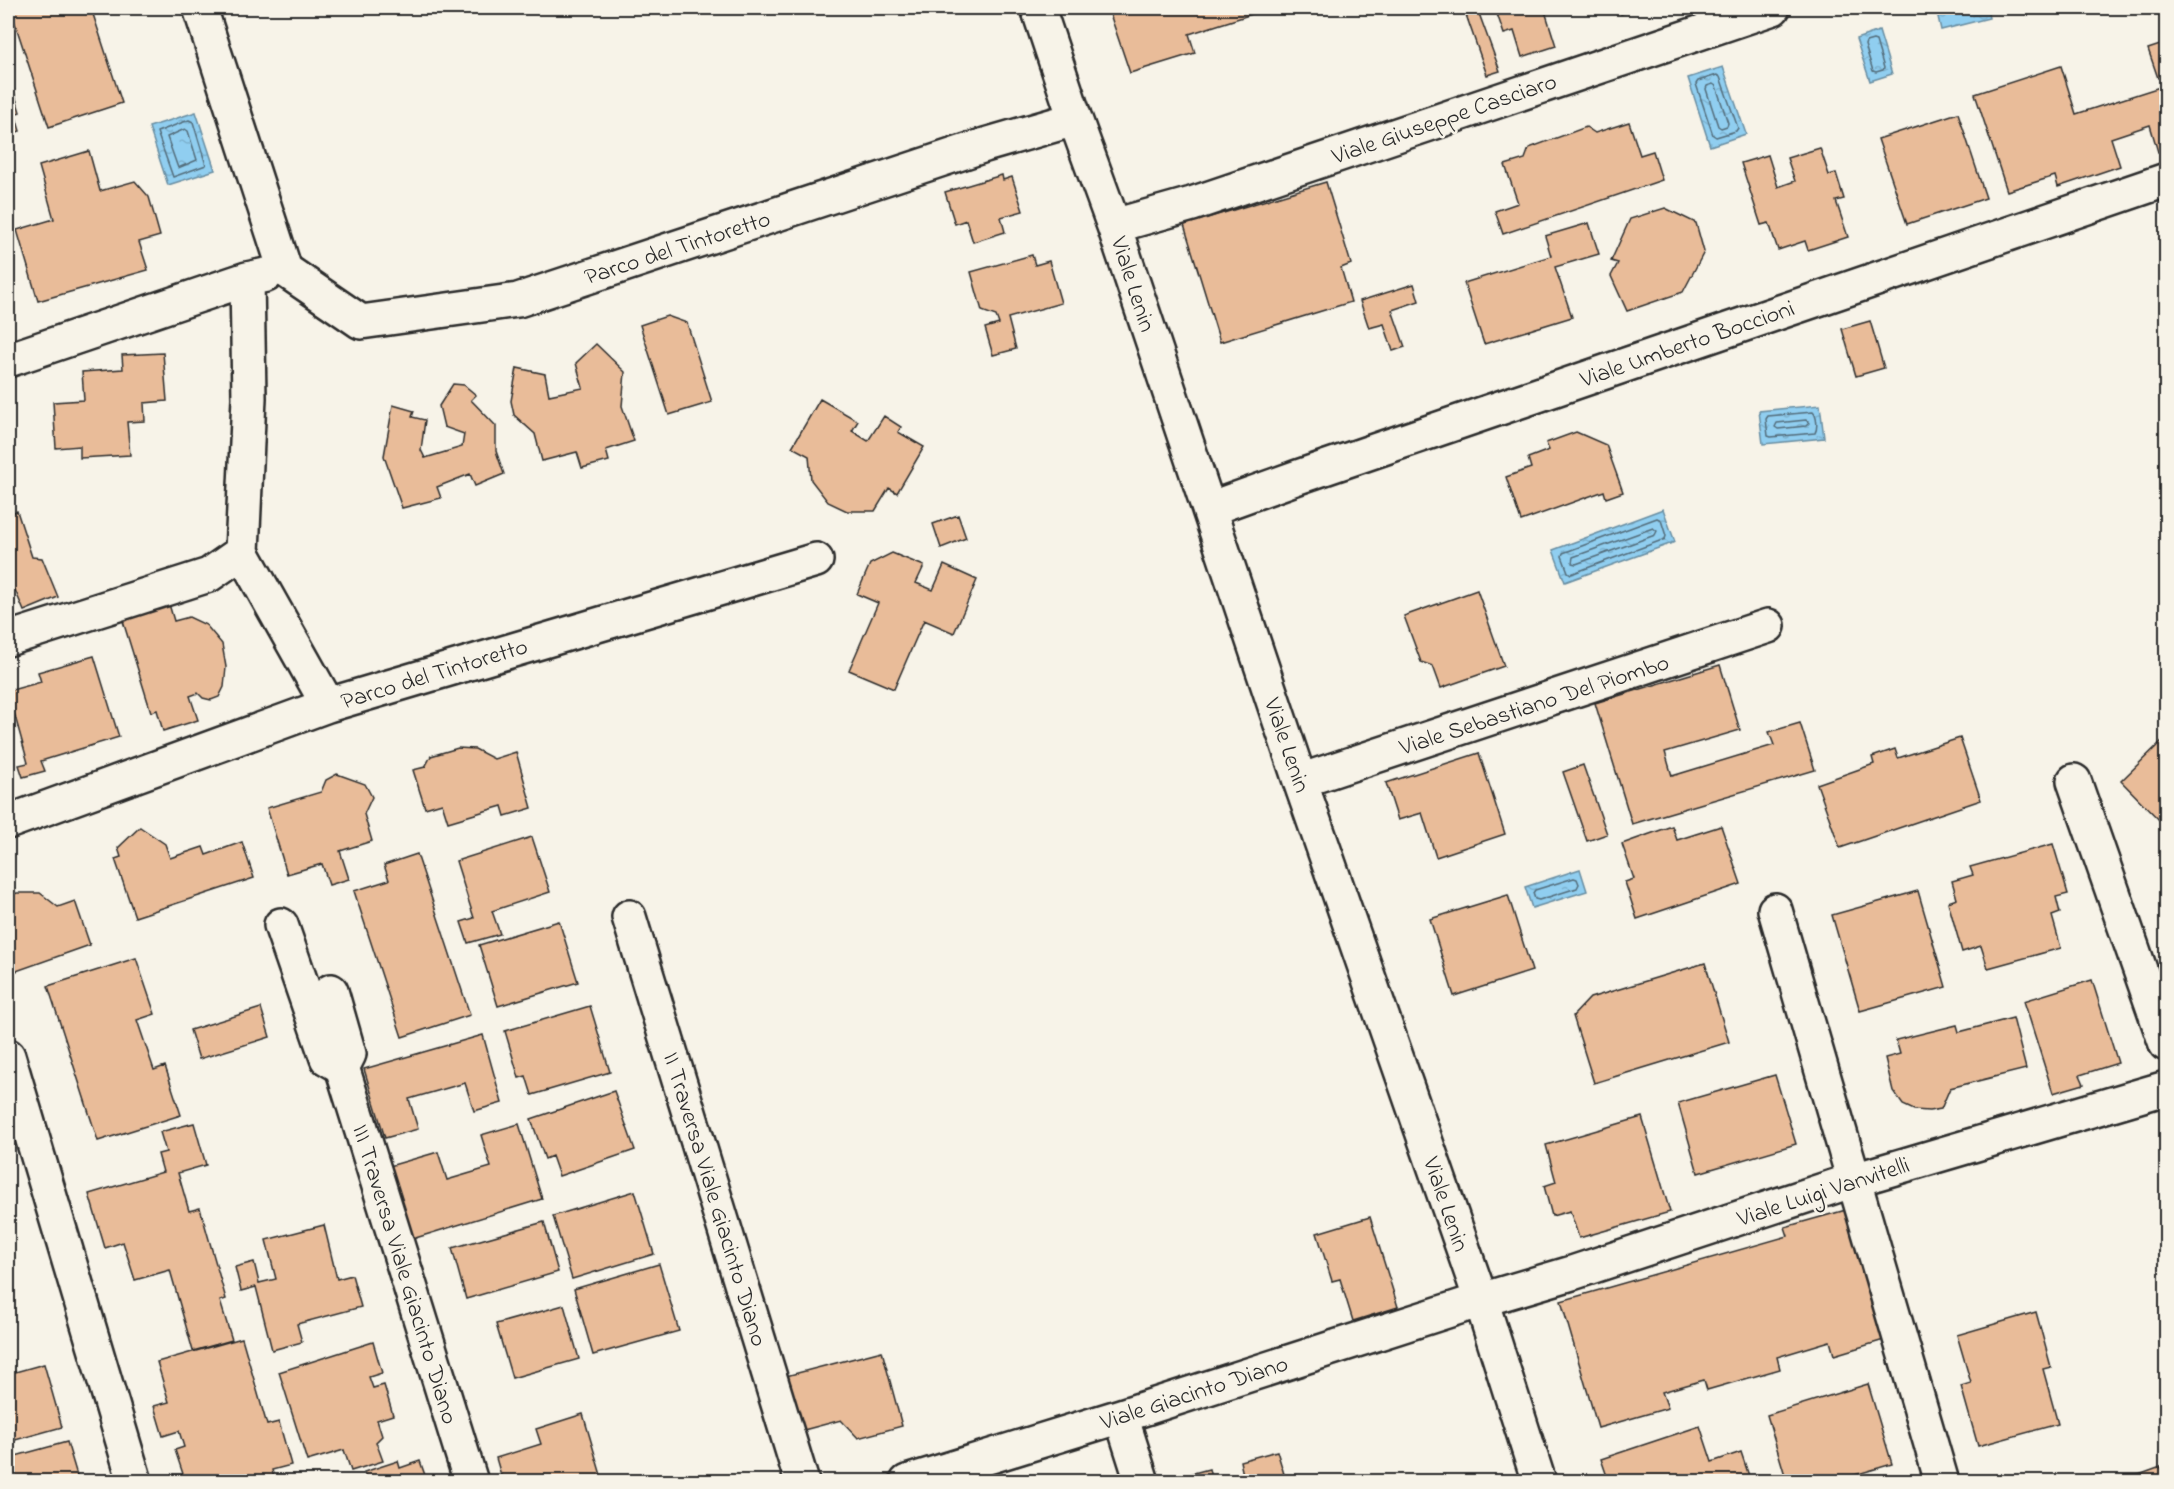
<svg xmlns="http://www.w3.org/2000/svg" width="2174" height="1489" font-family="'Indie Flower',sans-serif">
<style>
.water{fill:url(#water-ripples);stroke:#688da1;stroke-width:1.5}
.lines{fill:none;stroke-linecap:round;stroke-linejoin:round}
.shore{stroke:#536c7a;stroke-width:1.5}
.building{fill:#e9bc99;stroke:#2b2b2b;stroke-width:1.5}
.minor-casing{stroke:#2b2b2b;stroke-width:38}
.minor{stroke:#f7f3e8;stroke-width:33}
.labels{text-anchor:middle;stroke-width:5;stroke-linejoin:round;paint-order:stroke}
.street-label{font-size:24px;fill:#2b2b2b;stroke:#f7f3e8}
</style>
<defs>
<pattern id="water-ripples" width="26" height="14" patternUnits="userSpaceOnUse" patternTransform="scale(1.5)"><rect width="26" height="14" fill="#90cef0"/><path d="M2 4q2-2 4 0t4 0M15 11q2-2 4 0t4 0" fill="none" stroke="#7cb1ce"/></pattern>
</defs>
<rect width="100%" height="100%" fill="#f7f3e8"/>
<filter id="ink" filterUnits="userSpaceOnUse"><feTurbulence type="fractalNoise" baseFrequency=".0167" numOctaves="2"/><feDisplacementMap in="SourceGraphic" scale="12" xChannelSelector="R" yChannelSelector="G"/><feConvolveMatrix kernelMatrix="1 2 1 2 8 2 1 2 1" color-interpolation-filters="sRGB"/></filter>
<g filter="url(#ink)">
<!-- water -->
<path class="water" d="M1936 8H1987L1989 18 1941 30Z
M1879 31 1892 74 1870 81 1856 39Z
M1723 67 1746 134 1710 146 1688 78Z
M196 112 215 170 168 185 149 127Z
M1820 405 1824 438 1763 444 1759 411Z
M1663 509 1675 542 1565 582 1553 550Z
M1580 869 1587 891 1532 908 1525 887Z"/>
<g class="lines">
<!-- shore -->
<path class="shore" d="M1873 40 1876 41 1884 68 1883 70 1876 72 1873 71 1865 45 1866 42Z
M1717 75 1720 77 1738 128 1736 131 1716 137 1713 135 1696 84 1698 81Z
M1713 84 1716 86 1728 123 1727 126 1721 128 1718 126 1706 89 1707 86Z
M189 120 193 122 206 165 173 177 157 132Z
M185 129 188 131 197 160 178 168 167 137Z
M1813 412C1817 416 1818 428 1815 433L1771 437 1768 436 1766 419 1768 416Z
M1806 420 1809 423 1806 426 1778 429 1775 427 1777 423Z
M1657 518 1661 520 1666 536 1665 539 1571 574 1568 572 1562 556 1563 553Z
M1653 528 1657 531 1655 535 1576 564 1572 563 1573 557Z
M1574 878 1577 879 1579 884 1577 888 1539 900 1535 899 1533 893 1535 890Z"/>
</g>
<!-- building -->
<path class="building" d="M23 8H91L122 103 49 127 11 11Z
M1108 8H1271L1189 34 1195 53 1130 73Z
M1467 8H1477L1500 71 1487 75 1464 9Z
M1495 8H1558L1545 11 1556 46 1522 57 1514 31 1504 34Z
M1619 8H1641L1621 14Z
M2166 43V79L2165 76 2158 78 2148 49Z
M2061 66 2076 114 2166 85V149L2158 152 2150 125 2111 138 2120 166 2058 187 2055 176 2007 191 1975 94Z
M8 71 20 112 15 114 20 131 8 135Z
M1958 113 1986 198 1907 224 1878 139Z
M1629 122 1640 155 1653 151 1662 180 1503 234 1495 211 1518 203 1505 165 1525 159 1529 148 1586 127 1595 133Z
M1820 148 1829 175 1836 173 1844 199 1836 201 1848 237 1808 250 1805 241 1778 250 1769 223 1761 225 1741 163 1768 155 1778 187 1795 181 1787 158Z
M89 151 100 191 135 181 149 197 160 236 139 242 148 270 38 301 17 230 54 219 39 166Z
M1002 175 1003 180 1012 177 1023 211 1001 217 1005 232 973 242 966 220 955 224 945 192Z
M1326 182 1351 264 1341 268 1351 302 1220 342 1184 225Z
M1665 208 1696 223 1704 252 1683 292 1627 311 1611 276 1618 263 1611 261 1630 219Z
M1589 223 1599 254 1555 267 1572 317 1484 344 1464 283 1551 256 1545 236Z
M1032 255 1035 265 1049 261 1061 303 1008 318 1016 349 993 355 985 328 999 324 996 316 982 311 971 272Z
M1414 284 1419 301 1392 310 1405 347 1393 351 1384 324 1369 328 1360 301Z
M667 316 687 323 712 402 669 415 640 325Z
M1870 321 1884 368 1856 376 1842 329Z
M596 344 625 372 622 406 634 441 606 450 609 461 582 468 577 452 542 461 535 434 514 415 511 401 517 368 545 374 549 395 583 388 576 363Z
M163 353 167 401 144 403 145 421 127 422 130 455 80 458V446L56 448 53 402 84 400 82 372 123 369 122 355Z
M453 384 464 385 476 395 471 400 496 426V451L504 474 475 486 470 474 437 487 441 498 402 508 384 456 393 405 414 411 412 417 425 420 421 450 425 458 462 447 464 434 444 427 439 406Z
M820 399 858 421 852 431 868 441 884 416 901 427 898 432 924 447 897 493 889 488 875 511H847L828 502 811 480 809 456 792 447Z
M1576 432 1606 445 1623 492 1606 498 1604 491 1521 521 1506 477 1531 468 1528 458 1549 450 1546 443Z
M17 511 32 557 42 558 58 597 24 611 15 590 8 593V514Z
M958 515 966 538 941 548 933 524Z
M892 553 924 566 916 583 933 590 944 565 977 580 954 633 924 620 894 689 849 670 878 603 857 594 870 564Z
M1477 590 1504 666 1441 688 1433 666 1421 662 1404 616Z
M169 604 174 621 189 617 206 625 222 644 226 667 224 687 219 697 211 700 203 698 198 693 190 696 198 720 163 731 157 710 151 712 122 618Z
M94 656 119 737 41 761 45 771 23 777 19 765 28 763 8 691 41 682 38 672Z
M1720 665 1740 730 1665 752 1672 776 1774 745 1769 732 1800 723 1815 770 1632 824 1595 703Z
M2166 737V827L2121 781Z
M1960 738 1981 800 1840 848 1817 784 1874 764 1872 757 1895 749 1898 758Z
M458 748 475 749 494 759 516 752 532 808 505 816 502 806 448 822 442 803 425 808 413 770 425 767 431 756Z
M1479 753 1505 834 1436 857 1422 813 1398 820 1386 783Z
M8 763 12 776 8 778Z
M1583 765 1607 834 1587 841 1563 772Z
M337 774 365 784 372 797 364 814 372 841 340 851 349 879 329 885 322 864 287 874 267 808 321 792 326 780Z
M1672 826 1677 840 1721 826 1741 884 1637 919 1625 882 1634 879 1622 844Z
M140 827 165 844 170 858 203 847 206 855 242 842 254 878 135 917 115 859 121 857 118 848Z
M532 837 550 892 492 911 500 934 468 943 461 922 474 918 456 861Z
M2053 844 2068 894 2056 897 2060 913 2052 916 2061 948 1988 968 1981 946 1962 952 1948 902 1957 899 1952 881 1973 875 1970 867Z
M417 854 470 1015 402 1037 354 891 389 880 384 865Z
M1918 891 1946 987 1860 1011 1832 915Z
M17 893H40L58 907 75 901 90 945 8 974V896Z
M1508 895 1532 971 1454 996 1430 919Z
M559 921 578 982 498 1006 479 945Z
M136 958 155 1014 137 1020 154 1070 165 1066 181 1115 98 1141 48 986Z
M1705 963 1729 1042 1594 1083 1573 1016 1590 998Z
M2092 980 2118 1063 2080 1075 2084 1084 2053 1093 2024 1001Z
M590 1006 610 1072 532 1095 526 1076 519 1078 505 1031Z
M261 1008 270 1037 199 1059 190 1030Z
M2013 1018 2026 1069 1950 1088 1941 1109 1929 1111 1914 1110 1903 1105 1893 1091 1885 1058 1900 1054 1896 1040 1957 1025 1959 1032Z
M483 1035 502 1103 474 1111 465 1083 409 1099 418 1129 385 1138 364 1069Z
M1775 1075 1796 1144 1698 1173 1678 1103Z
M614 1091 635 1150 559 1176 552 1156 545 1159 531 1119Z
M1642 1117 1670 1212 1579 1238 1570 1211 1552 1216 1544 1186 1556 1182 1546 1145Z
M194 1123 206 1165 178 1173 189 1211 200 1208 226 1299 220 1301 232 1340 193 1351 170 1270 135 1280 123 1242 105 1248 89 1194 163 1172 158 1154 166 1152 160 1132Z
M519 1124 542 1199 409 1240 386 1167 438 1152 447 1180 491 1167 481 1135Z
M635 1191 654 1254 572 1279 553 1216Z
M1846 1210 1884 1340 1834 1355 1830 1341 1777 1357 1780 1369 1707 1390 1704 1380 1662 1392 1668 1408 1598 1428 1561 1301 1788 1236 1785 1227Z
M1370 1217 1398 1307 1353 1321 1340 1279 1332 1281 1317 1233Z
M544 1222 558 1272 466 1299 452 1248Z
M324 1225 337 1279 352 1275 361 1307 297 1324 302 1342 272 1350 256 1287 241 1291 235 1267 254 1262 259 1283 276 1279 266 1240Z
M659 1264 679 1331 593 1355 574 1289Z
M564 1305 579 1359 512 1378 496 1324Z
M2036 1312 2051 1367 2043 1369 2058 1424 1978 1446 1961 1386 1971 1383 1957 1335Z
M242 1338 267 1425 279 1422 291 1465 272 1470 275 1482H196L194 1475 184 1477 175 1450 184 1447 179 1431 163 1436 154 1406 169 1402 157 1362Z
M373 1342 382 1373 369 1377 373 1388 384 1385 393 1415 377 1420 382 1436 376 1442 383 1461 351 1471 344 1450 307 1461 279 1372Z
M882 1351 902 1426 858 1438 841 1420 800 1431 786 1376Z
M44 1364 62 1427 8 1442V1374Z
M1868 1384 1892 1464 1831 1482H1787L1767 1415Z
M583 1414 603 1482H503L496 1458 541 1444 536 1429Z
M1700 1426 1712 1462 1741 1452 1751 1482H1609L1601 1459Z
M67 1442 79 1482H8V1458Z
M1277 1451 1284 1474 1268 1478 1269 1482H1216L1243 1475 1240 1461Z
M398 1461 400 1468 420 1461 427 1481 434 1479 435 1482H367L364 1472Z
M2166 1465V1482H2139L2136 1476Z
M1209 1469 1212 1482H1172L1171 1479Z"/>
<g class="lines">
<!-- minor casing -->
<g class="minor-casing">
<path id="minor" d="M200 8 285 270 361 322 518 300 985 145 1075 119
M1038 8 1075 119 1114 226 1300 781 1481 1300 1539 1482
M1114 226 1192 204 1773 8
M247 279 249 398 242 552 328 705
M8 360 247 279 266 275
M1209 509 1298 477 2166 180
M8 639 209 575 242 552
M1300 781 1768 626
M2074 781 2166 1044
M8 822 328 705 816 560
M1775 910 1942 1482
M629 917 802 1482
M281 925 327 1058 342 1067
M331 991 349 1054 343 1066
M8 1056 135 1482
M342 1067 471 1482
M1121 1416 1142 1482
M907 1482 1121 1416 1481 1300 1572 1273 1854 1180 2166 1088"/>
</g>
<!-- minor -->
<use href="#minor" class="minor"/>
</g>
</g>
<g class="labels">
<!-- street labels -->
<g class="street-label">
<text transform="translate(1444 118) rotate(-19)" y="8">Viale Giuseppe Casciaro</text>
<text transform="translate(677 247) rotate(-18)" y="8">Parco del Tintoretto</text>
<text transform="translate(1134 284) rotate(72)" y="8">Viale Lenin</text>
<text transform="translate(1687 343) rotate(-19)" y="8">Viale Umberto Boccioni</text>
<text transform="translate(434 673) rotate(-17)" y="8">Parco del Tintoretto</text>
<text transform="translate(1534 704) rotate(-18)" y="8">Viale Sebastiano Del Piombo</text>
<text transform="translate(1288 745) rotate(71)" y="8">Viale Lenin</text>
<text transform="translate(1823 1191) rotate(-18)" y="8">Viale Luigi Vanvitelli</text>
<text transform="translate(716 1199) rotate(73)" y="8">II Traversa Viale Giacinto Diano</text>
<text transform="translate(1447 1204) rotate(71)" y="8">Viale Lenin</text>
<text transform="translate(406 1274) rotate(73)" y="8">III Traversa Viale Giacinto Diano</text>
<text transform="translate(1194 1392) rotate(-18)" y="8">Viale Giacinto Diano</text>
</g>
</g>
<!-- margin -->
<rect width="2174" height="1489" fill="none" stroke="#f7f3e8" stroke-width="30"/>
<rect x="15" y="15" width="2144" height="1459" fill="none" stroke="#2b2b2b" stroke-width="2" filter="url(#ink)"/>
</svg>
